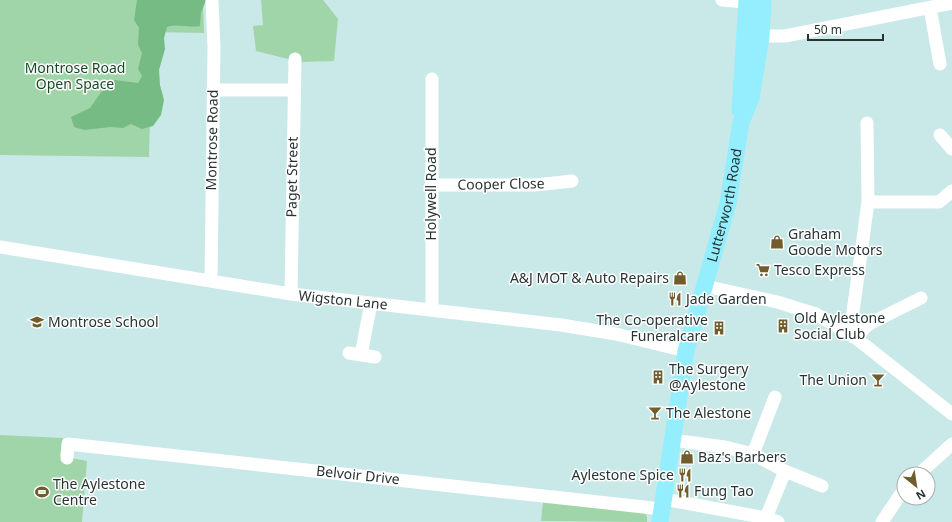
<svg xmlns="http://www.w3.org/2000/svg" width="952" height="522" font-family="'Noto Sans',sans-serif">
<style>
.green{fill:#a0d5a9}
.forest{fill:#77bb84}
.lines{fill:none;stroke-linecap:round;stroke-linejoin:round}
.minor{stroke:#fff;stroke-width:13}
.major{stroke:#94eefe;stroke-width:17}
.labels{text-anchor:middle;stroke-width:3;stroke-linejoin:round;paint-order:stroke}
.park-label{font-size:14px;fill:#184925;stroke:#fff}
.street-label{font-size:14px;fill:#273433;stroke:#fff}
.poi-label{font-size:14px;fill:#273433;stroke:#fff;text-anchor:start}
</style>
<rect width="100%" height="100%" fill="#c8e9e7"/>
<!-- green -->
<path class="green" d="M0 0H203L204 33 152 32 149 157 0 155Z
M261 0H323L338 19 334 61 301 62V59H288L256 51 253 26 263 25Z
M0 435 63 438 60 456 87 461 82 522H0Z
M543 502 645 513 647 517V522L541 521Z"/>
<!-- forest -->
<path class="forest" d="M137 0H206L201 13 200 26C188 28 178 23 167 27L164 38 165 49 159 70 160 85 164 100 161 115 153 126 142 129 131 124 123 128 110 127 84 130 74 127 71 117 90 108 102 91 115 80 138 83 142 76 138 69 142 53 138 45 139 28 134 20Z"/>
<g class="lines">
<!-- minor -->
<path class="minor" d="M722 0 756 3
M930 8 940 64
M753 36H785L952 3
M213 90H293
M940 135 952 149
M431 185H535L572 181
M868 202H939L952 191
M0 247 291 294 561 325 616 334 686 351
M211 281 214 48 212 0
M705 286 777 302 816 314 857 339 952 414
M291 294 295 59
M432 310V79
M850 334 868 202 867 123
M857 339 865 327 871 323 921 298
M349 353 375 357
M361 355 371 303
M672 440 725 447 753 454 785 471 822 486
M753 454 775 397
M67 458 68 444 662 509
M919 474 952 444
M664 499 766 518 778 522
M766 518 785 471
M882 522 904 489"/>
<!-- major -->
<g class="major">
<path d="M740 110 747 0"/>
<path id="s1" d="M660 522 686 351 728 203 741 122 751 98 761 37 763 0"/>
</g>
</g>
<!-- icons -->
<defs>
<g id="shop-bare" transform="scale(1.08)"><path d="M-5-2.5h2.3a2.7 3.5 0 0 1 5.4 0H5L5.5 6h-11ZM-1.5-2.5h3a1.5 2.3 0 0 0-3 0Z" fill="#715c2b" stroke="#fff" stroke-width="2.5" paint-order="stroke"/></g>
<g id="supermarket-bare" transform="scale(1.08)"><path d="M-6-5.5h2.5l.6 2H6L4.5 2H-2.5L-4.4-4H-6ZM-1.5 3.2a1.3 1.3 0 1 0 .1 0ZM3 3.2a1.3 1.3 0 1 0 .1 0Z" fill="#715c2b" stroke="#fff" stroke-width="2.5" paint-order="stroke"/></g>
<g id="restaurant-bare" transform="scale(1.08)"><path d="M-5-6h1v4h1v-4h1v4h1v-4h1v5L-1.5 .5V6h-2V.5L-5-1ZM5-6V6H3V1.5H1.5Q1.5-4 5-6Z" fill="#715c2b" stroke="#fff" stroke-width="2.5" paint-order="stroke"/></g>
<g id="school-bare" transform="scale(1.08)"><path d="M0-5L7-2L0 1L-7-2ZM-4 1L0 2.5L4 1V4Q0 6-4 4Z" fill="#715c2b" stroke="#fff" stroke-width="2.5" paint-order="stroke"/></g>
<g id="building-bare" transform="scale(1.08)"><path d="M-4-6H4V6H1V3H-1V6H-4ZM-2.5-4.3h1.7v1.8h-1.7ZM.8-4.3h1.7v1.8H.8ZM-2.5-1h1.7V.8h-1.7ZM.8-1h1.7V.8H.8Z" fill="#715c2b" stroke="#fff" stroke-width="2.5" paint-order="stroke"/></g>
<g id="bar-bare" transform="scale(1.08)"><path d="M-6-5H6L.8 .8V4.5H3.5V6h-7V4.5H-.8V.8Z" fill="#715c2b" stroke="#fff" stroke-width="2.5" paint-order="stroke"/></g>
<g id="stadium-bare" transform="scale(1.08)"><path d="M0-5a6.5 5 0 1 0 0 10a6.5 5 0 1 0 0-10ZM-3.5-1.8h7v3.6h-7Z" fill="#715c2b" stroke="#fff" stroke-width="2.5" paint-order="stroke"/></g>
</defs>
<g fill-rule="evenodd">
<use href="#shop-bare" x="777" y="242"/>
<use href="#supermarket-bare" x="763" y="270"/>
<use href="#shop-bare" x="680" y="278"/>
<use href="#restaurant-bare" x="675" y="299"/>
<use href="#school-bare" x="37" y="322"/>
<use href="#building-bare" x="783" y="326"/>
<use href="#building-bare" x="719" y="328"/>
<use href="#building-bare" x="658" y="377"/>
<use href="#bar-bare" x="878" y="380"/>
<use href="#bar-bare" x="655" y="413"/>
<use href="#shop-bare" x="687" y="457"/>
<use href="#restaurant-bare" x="685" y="475"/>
<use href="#restaurant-bare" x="683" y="491"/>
<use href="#stadium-bare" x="42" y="492"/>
</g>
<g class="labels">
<!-- park labels -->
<g class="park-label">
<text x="75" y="73">Montrose Road<tspan x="75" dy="16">Open Space</tspan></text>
</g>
<!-- street labels -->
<g class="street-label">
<text transform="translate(212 140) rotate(-89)" y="5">Montrose Road</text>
<text transform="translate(292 177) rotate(-89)" y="5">Paget Street</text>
<text transform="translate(501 184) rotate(-1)" y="5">Cooper Close</text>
<text transform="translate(431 194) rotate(-90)" y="5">Holywell Road</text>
<text dy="5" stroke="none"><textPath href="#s1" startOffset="324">Lutterworth Road</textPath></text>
<text transform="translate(343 300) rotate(6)" y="5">Wigston Lane</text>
<text transform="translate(358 475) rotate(6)" y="5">Belvoir Drive</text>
</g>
<!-- poi labels -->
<g class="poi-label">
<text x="788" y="239">Graham<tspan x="788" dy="16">Goode Motors</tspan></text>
<text x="774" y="275">Tesco Express</text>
<text x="669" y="283" text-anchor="end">A&amp;J MOT &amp; Auto Repairs</text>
<text x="686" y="304">Jade Garden</text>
<text x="794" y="323">Old Aylestone<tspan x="794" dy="16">Social Club</tspan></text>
<text x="708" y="325" text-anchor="end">The Co-operative<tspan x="708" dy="16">Funeralcare</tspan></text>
<text x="48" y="327">Montrose School</text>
<text x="669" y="374">The Surgery<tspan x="669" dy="16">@Aylestone</tspan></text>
<text x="867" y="385" text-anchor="end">The Union</text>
<text x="666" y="418">The Alestone</text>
<text x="698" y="462">Baz's Barbers</text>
<text x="674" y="480" text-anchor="end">Aylestone Spice</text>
<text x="53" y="489">The Aylestone<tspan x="53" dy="16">Centre</tspan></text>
<text x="694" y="496">Fung Tao</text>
</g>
</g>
<!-- north arrow -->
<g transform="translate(916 486) rotate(150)"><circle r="19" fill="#ffffff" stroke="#a9aead"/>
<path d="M0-3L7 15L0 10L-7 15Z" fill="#715c2b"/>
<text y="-6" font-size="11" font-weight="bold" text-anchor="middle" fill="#273433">N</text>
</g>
<!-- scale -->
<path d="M808 34v6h75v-6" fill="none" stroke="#273433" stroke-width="2"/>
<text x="814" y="34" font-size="12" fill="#273433" stroke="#ffffff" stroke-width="3" paint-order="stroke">50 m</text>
</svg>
